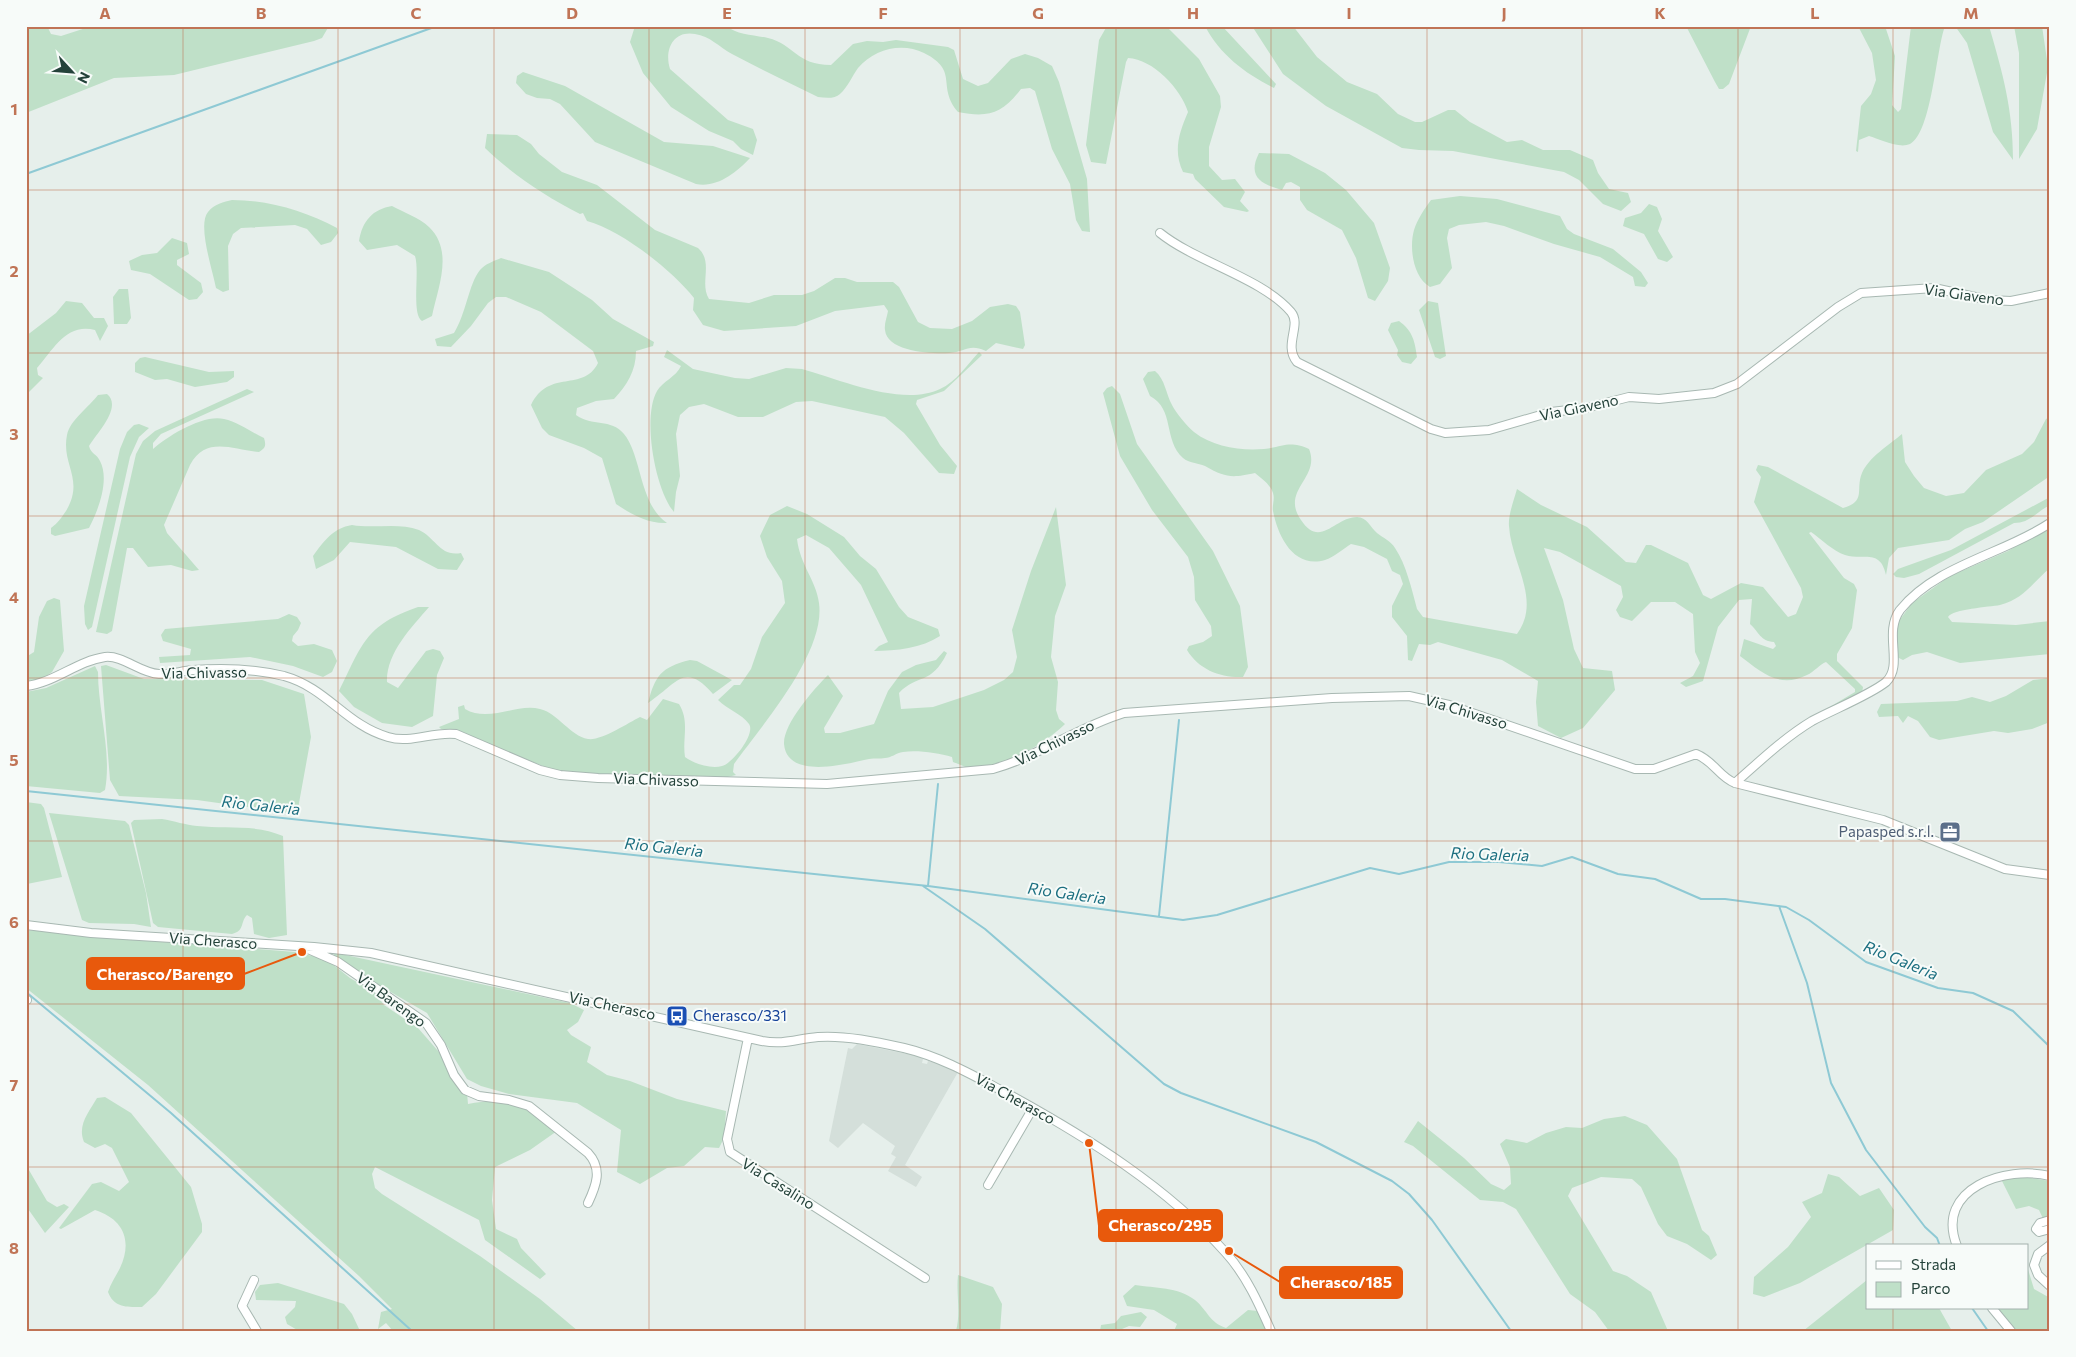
<svg xmlns="http://www.w3.org/2000/svg" width="2076" height="1357" font-family="Commissioner,sans-serif">
<style>
.built{fill:#d4dfda}
.green{fill:#bfe0c8}
.lines{fill:none;stroke-linecap:round;stroke-linejoin:round}
.stream{stroke:#8ec9d4;stroke-width:2}
.minor-casing{stroke:#a8b8b2;stroke-width:10}
.minor{stroke:#fff;stroke-width:8}
.grid{fill:none;stroke:#c07456;stroke-width:1;stroke-opacity:0.55}
.labels{text-anchor:middle;stroke-width:4;stroke-linejoin:round;paint-order:stroke}
.street-label{font-size:15px;fill:#24423a;stroke:#f7fbf9}
.service-label{font-size:15px;fill:#4e5e75;stroke:#f7fbf9;text-anchor:end}
.transit-label{font-size:15px;fill:#164399;stroke:#f7fbf9;text-anchor:start}
.water-label{font-size:16px;font-style:italic;fill:#1c6f80;stroke:#f7fbf9}
.leader{fill:none;stroke:#e8590c;stroke-width:2}
.callout-dot{fill:#e8590c;stroke:#f7fbf9;stroke-width:2}
.callout{fill:#e8590c;stroke:#e8590c;stroke-width:2}
.callout-label{font-size:16px;text-anchor:middle;font-weight:bold;fill:#fff}
.neatline{fill:none;stroke:#c07456;stroke-width:2}
.grid-label{font-size:16px;text-anchor:middle;font-weight:bold;fill:#c07456}
</style>
<rect width="100%" height="100%" fill="#e6efeb"/>
<!-- built -->
<path class="built" d="M857 1044 918 1056 923 1059 922 1063 927 1064 928 1061 933 1062 958 1072 905 1165 922 1177 916 1187 888 1171 896 1157 891 1154 895 1146 863 1123 838 1148 829 1141 848 1048 852 1049Z"/>
<!-- green -->
<path class="green" d="M26 26H47L51 34 61 36 92 26H329L322 38 314 41 174 75 114 78 26 113Z
M635 26H727C736 35 755 35 768 38 794 44 796 65 831 65L853 44 867 41 883 42 896 40 948 47 954 50 963 79 978 86 988 83 1011 59 1025 54 1038 58 1052 66 1059 82 1087 179 1090 232 1082 231 1076 220 1070 184 1052 149 1035 91 1030 88 1021 89C1002 114 988 118 958 112 936 86 960 71 924 53 902 42 874 49 858 68 852 76 848 87 840 94 835 99 826 98 818 97 789 83 760 69 732 54 719 47 710 36 695 34 673 30 664 50 670 69L728 120 753 129 757 140 753 155 741 149 733 141 709 131 671 107 643 73 630 42Z
M1107 26H1166L1199 59 1220 96 1221 107 1209 147V166L1222 180 1235 179 1245 192 1240 201 1249 211 1247 212 1224 207 1195 179 1193 174 1183 172C1173 151 1179 133 1188 112 1181 89 1153 59 1128 58L1126 62 1106 164 1091 162 1086 145 1099 40Z
M1205 26H1222L1276 84 1274 88C1246 74 1220 55 1205 26Z
M1252 26H1293L1317 57 1347 82 1377 94 1398 114 1415 122H1422L1448 110H1455L1470 122 1507 142 1522 140 1543 150H1570L1593 160 1598 173 1609 189 1628 193 1631 202 1621 211 1603 204 1579 180 1564 172 1453 151 1419 150 1402 148 1326 106 1283 74Z
M1686 26H1751L1729 84 1723 89H1719L1715 82Z
M1858 26H1885L1895 56 1892 105 1898 112 1901 109 1911 26H1945C1936 50 1932 132 1910 144 1899 149 1879 139 1869 136L1859 140 1858 152 1856 151 1861 106 1871 94 1876 80 1872 53Z
M1955 26H1989C2003 74 2013 110 2013 160L1993 132 1967 43Z
M2014 26H2042L2048 67 2037 129 2019 159V53Z
M523 72 565 86 664 142 713 146 750 158C736 173 717 188 696 184L595 142 560 104 550 99 537 98 526 94 516 83 517 76Z
M487 134 517 135 531 144 539 154 562 172 597 185 655 230 698 248C714 262 699 283 709 299L749 303 774 295H802L814 291 835 278H845L857 282H893L899 287 918 322 930 328 952 329 972 321 990 307 1008 304 1016 306 1020 312 1025 345 1023 349 996 343 986 351C969 343 965 352 949 353 932 354 887 352 885 330 884 324 887 317 888 311L884 305 835 311 796 326 724 331 703 325 693 310 694 298C672 270 621 230 587 221L583 213 580 214C545 196 513 175 485 148Z
M1259 153 1289 154 1325 173 1346 190 1374 223 1390 268 1388 281 1375 301 1368 298 1356 258 1342 230 1307 210 1300 200V187L1291 182 1286 183 1282 190C1261 184 1247 177 1259 153Z
M1460 196 1497 199 1560 216 1567 229 1574 234 1613 249 1641 272 1648 283 1645 287 1635 286 1633 277 1600 257 1554 244 1504 226 1486 222 1459 225 1449 229 1447 238 1452 268 1440 284 1430 287C1413 277 1409 248 1414 230 1417 220 1425 208 1431 200Z
M232 200C268 200 305 211 337 228L338 233 331 242 321 245 307 229 295 225 241 228 233 234 228 246 229 290 223 292 216 288C213 271 197 225 208 212 214 204 224 202 232 200Z
M1649 204 1657 207 1662 219 1658 231 1673 257 1667 262 1658 259 1644 234 1623 226 1625 218 1641 213Z
M392 206C403 212 420 218 429 227 454 251 438 287 432 316L422 321C411 314 420 271 415 256L397 245 367 250 359 241C362 221 373 209 392 206Z
M172 238 187 243 189 254 177 260V265L201 283 203 292 197 299 189 300 150 274 131 270 129 261 142 255 157 253Z
M501 258 549 272 592 300 613 319 654 342 653 346 636 351C636 371 627 385 614 399L596 401 577 408 576 415C592 427 611 418 624 434 642 456 639 504 667 523 648 524 631 514 616 504L602 458 584 448 549 435 542 428 531 405C549 368 583 393 598 363L593 351 541 312 506 297H496L488 303 471 326 451 347 437 346 435 339 454 333C466 314 469 283 480 270 485 264 494 261 501 258Z
M119 289H128L131 318 127 324H114L113 297Z
M66 301 82 303 94 318H104L108 326 100 341 95 330C66 323 54 349 37 368L38 375 43 378 26 395V336L56 313Z
M1428 301 1438 303 1446 356 1440 359 1435 357 1419 310Z
M1399 321C1413 331 1415 342 1417 357L1411 364 1402 362 1397 355 1398 350 1388 330 1391 323Z
M667 350 693 369 735 378 749 379 786 368 802 369C841 380 903 407 940 389 956 382 967 365 979 352L982 355 944 391 917 400 916 404 940 445 957 466 954 474 939 473 904 433 885 417 812 401 796 402 763 417H738L704 404 689 407 680 415 676 434 680 476 676 492 674 512C655 490 642 417 657 391 663 381 676 377 681 366L664 357Z
M145 357 209 372 234 371V377L227 382 195 387 167 379 155 380 135 372V363L140 358Z
M1155 371C1165 379 1166 394 1172 405 1176 413 1187 426 1194 432 1213 447 1241 451 1264 449 1283 447 1289 440 1309 449 1321 478 1280 490 1301 520 1320 549 1335 517 1357 517 1367 517 1370 527 1377 533 1383 538 1391 541 1395 548 1406 564 1412 590 1417 609L1423 617 1517 634C1542 600 1511 563 1509 526 1508 515 1514 500 1517 489L1541 505 1587 527 1626 562 1636 563 1646 545H1651L1688 563 1703 595 1711 599 1741 583 1763 587 1788 617 1796 614 1803 597 1801 588 1754 502 1761 477 1756 470 1758 465 1768 467 1843 508C1867 501 1855 490 1862 473 1869 457 1889 445 1902 434L1905 462 1914 476 1924 488 1946 496 1964 493 1986 470 2022 454 2034 442 2046 419 2050 417V476L1983 522 1965 529 1949 540 1898 548 1889 558 1886 575C1880 548 1863 561 1845 555 1833 551 1821 539 1811 532L1809 533 1844 578 1854 584 1857 590 1852 628 1837 654V661L1863 687 1862 693 1813 717 1855 692V689L1826 662C1820 664 1814 672 1807 675 1779 689 1761 672 1740 656L1744 639 1773 649 1776 646 1774 642C1760 641 1759 632 1750 624L1752 599 1739 600 1718 627 1703 681 1686 687 1680 683 1693 676 1700 663 1695 652 1693 614 1675 602H1651L1632 621 1620 617 1616 610 1623 597 1621 586 1560 552 1544 548 1563 600 1574 649 1583 668 1612 671 1615 690 1583 728 1561 738 1538 726 1536 702 1538 681 1502 660 1438 642 1430 645 1419 644 1412 661 1408 660 1407 636 1392 617V606L1403 584 1400 575 1392 571 1387 559 1364 547 1351 544C1343 549 1334 557 1325 560 1294 569 1278 537 1273 511 1272 506 1275 499 1273 493 1270 484 1262 479 1255 473 1232 478 1226 478 1205 466 1198 463 1189 463 1183 458 1163 440 1175 409 1150 396L1143 379 1148 372Z
M1112 386 1120 394 1137 444 1213 551 1240 606 1248 667 1243 677C1221 678 1199 670 1187 650L1189 646 1203 642 1212 636 1211 626 1195 600 1194 577 1188 557 1152 510 1120 456 1103 393 1107 388Z
M247 389 254 392 161 434 153 443V449C168 436 203 414 224 419 238 422 251 432 264 438 266 445 266 448 259 452 233 450 206 435 190 465L164 525 167 533 199 570 192 571 171 565 148 567 133 548H127L112 631 107 634 96 632 136 454 143 441 155 431Z
M107 394C123 407 96 434 89 446 91 454 97 454 100 461 110 480 98 511 89 528L55 536 51 534V528C58 523 61 518 66 511 85 479 61 465 67 435 70 420 89 407 98 395Z
M139 424 149 428 139 437 130 457 92 627 88 630 85 624 84 606 120 449 127 432 134 425Z
M2050 497V505C2036 512 2030 523 2014 523L1919 574 1904 578 1896 577 1893 574 1898 569 1951 550Z
M787 506 807 514 844 537 860 556 876 569 899 607 908 617 938 629 940 636C922 648 896 651 874 651L879 646 888 642 861 585 829 548 806 535 797 539C800 565 816 580 819 603 826 653 762 725 734 764L733 772 736 775 719 779 578 775 558 772 458 732 441 729 439 727 459 719 458 707 464 705 465 709C489 723 516 703 540 709 558 713 570 736 588 739 601 741 628 723 640 717L647 720 663 699 679 704C690 722 682 738 685 757 694 764 711 769 722 766 732 764 756 734 749 724 742 714 727 709 718 700L734 685H740L751 669 762 637 785 603 782 581 767 557 760 536 770 515Z
M1056 507 1066 585 1055 616 1051 657 1058 682 1056 710 1059 719 1065 724C1045 744 1001 769 972 768 966 768 959 764 953 762L952 757C938 753 918 750 903 752 896 753 891 758 885 758 880 759 875 758 869 759 846 764 787 780 784 744 783 724 814 689 828 675L843 696 824 728 825 733H840L874 724 888 691 902 672 916 665 936 660 944 651 947 653C931 686 918 673 899 693L901 709 933 707 984 690 1004 680 1013 672 1017 657 1012 630 1031 571Z
M352 525C374 529 398 522 419 530 436 538 440 557 461 553L464 559 457 570 438 569 396 547 350 542 334 560 316 569 313 556C324 541 333 528 352 525Z
M2050 525V568C2033 582 2024 599 2000 605 1989 607 1953 609 1948 617L1952 622 2016 625 2050 621V654L1960 663 1927 652 1912 655 1903 660 1897 657 1896 625 1912 603 1950 576 2008 551Z
M54 598 60 600 64 651 52 672 39 681 26 683V657L34 652 39 617 47 601Z
M418 607H429C412 627 386 653 387 682L398 688 426 651 433 649 440 651 444 658 437 675 433 716 412 727 382 723 354 707 339 691C362 645 365 625 418 607Z
M289 614 297 617 301 623 298 630 293 636 292 641 298 646 314 644 332 650 337 661 332 672 323 677 293 666 250 657 160 663 159 657 190 655 191 649 163 641 161 635 165 629 278 619Z
M690 660 697 661 732 680 713 694C684 661 677 684 648 703 655 676 661 667 690 660Z
M106 665 144 679 262 680 304 694 311 737 297 814 197 800 119 796 110 780 101 666Z
M95 666 98 672C98 711 112 752 105 790L100 793 26 786V692L46 688Z
M2050 678V722L2032 729 2008 733 1994 731 1939 740 1930 737 1918 721 1908 716 1903 723 1898 716 1879 717 1877 712 1881 704 1957 701 1972 697 1990 702 2006 696 2033 680Z
M26 802 41 804 44 808 62 877 27 884 29 896 26 899Z
M49 813 125 821 129 825 146 893 151 927 134 924 89 923 82 920Z
M162 819C174 821 186 825 197 826 225 829 256 824 283 836L287 935 269 938 254 934 252 918 247 915C240 922 245 931 232 934L158 927 153 923 131 823 134 820Z
M26 930 295 952 326 959 350 978 374 992 384 1005 418 1028 439 1052 455 1081 467 1093 468 1104C507 1096 528 1105 557 1131L530 1150 495 1167 492 1200 496 1229 517 1239 521 1248 546 1274 540 1279 485 1240 479 1220 375 1167 372 1174 375 1188 382 1194 480 1256 540 1299 578 1331H393L386 1323 378 1329 381 1312 392 1309 359 1276 148 1085 26 988Z
M336 953 570 1003 584 1010 578 1022 567 1030 571 1035 591 1047 587 1062 607 1075 630 1081 677 1099 726 1111 724 1138 719 1148 705 1147 684 1166 667 1168 640 1184 617 1172 621 1130 577 1103 509 1094 481 1086 467 1079 427 1013 330 957Z
M105 1097 131 1113 191 1187 202 1224V1232L156 1294 142 1307C127 1307 114 1308 108 1292 111 1283 116 1276 120 1268 133 1240 123 1219 95 1210L61 1229 59 1228 92 1184 101 1182 119 1191 129 1182 112 1148 105 1144 95 1148 84 1142C77 1125 89 1112 97 1098Z
M1625 1116 1647 1125 1677 1159 1702 1230 1709 1236 1717 1255 1711 1260 1687 1244 1667 1236 1658 1224 1641 1187 1632 1179 1601 1177 1572 1188 1568 1196 1613 1271 1627 1276 1651 1292 1668 1331H1609L1595 1312 1570 1294 1516 1209 1503 1202 1480 1200 1413 1146 1404 1142 1418 1121 1464 1158 1491 1184 1504 1190 1511 1184 1510 1167 1500 1144 1506 1139 1527 1143 1546 1133 1566 1127 1582 1128 1604 1119Z
M26 1165 47 1201 57 1207 64 1204 69 1207 45 1233 26 1206Z
M1828 1174 1839 1177 1860 1196 1879 1188 1894 1210 1893 1230 1800 1283 1764 1297 1753 1294 1754 1277 1788 1247 1811 1217 1802 1202 1822 1193Z
M2018 1176 2050 1181V1227H2047L2039 1210 2029 1206 2016 1209 2001 1179Z
M2027 1266 2034 1289 2050 1298V1331H2015L1995 1308H2027Z
M958 1275 993 1287 1002 1304 1000 1331H956C961 1312 956 1295 958 1275Z
M1867 1280V1308H1939L1952 1331H1803Z
M278 1283 344 1304 352 1314 360 1331H299L287 1324 285 1317 295 1307 296 1301 256 1300 255 1292 260 1285Z
M1135 1285C1155 1288 1178 1287 1195 1300 1208 1311 1209 1322 1226 1328L1248 1310 1258 1311 1266 1331H1174L1177 1324 1154 1310 1127 1306 1123 1296Z
M1141 1312 1147 1317 1140 1327 1129 1326 1122 1329 1123 1331H1100L1101 1325 1115 1323 1121 1316Z"/>
<g class="lines">
<!-- stream -->
<path class="stream" d="M26 174 437 26
M26 791 928 886 1183 920 1217 915 1370 868 1399 874 1449 862H1499L1542 866 1572 857 1618 874 1655 879 1701 899H1725L1786 907 1809 920 1866 962 1938 988 1973 993 2013 1011 2050 1047
M923 886 985 929 1164 1084 1181 1093 1316 1142 1392 1181 1409 1194 1432 1220 1511 1331
M928 886 938 784
M1779 906 1807 983 1831 1083 1866 1150 1925 1227 1937 1238 1940 1246
M1159 916 1179 720
M26 992 171 1113 412 1331
M1972 1308 1988 1331"/>
<!-- minor casing -->
<g class="minor-casing">
<path id="minor" d="M1160 233C1196 262 1262 278 1291 312 1302 325 1283 345 1297 362L1431 429 1445 433 1489 430 1551 412 1586 408 1629 397 1659 399 1714 393 1737 384 1838 307 1861 293 1934 288 1989 300 2011 301 2050 293
M26 686C54 683 77 661 105 657 123 655 140 673 159 674 170 675 181 671 193 670 221 668 256 669 284 676 327 688 346 725 388 737 411 744 433 731 456 734L540 770 560 775 598 778 827 784 993 769C1039 756 1078 727 1124 713L1332 698 1409 696 1449 705 1635 769H1654L1696 754C1714 761 1719 777 1735 783L1883 820 2005 869 2050 875
M1735 783C1760 761 1784 738 1812 721 1832 710 1870 695 1886 682 1904 665 1883 633 1900 610 1936 565 2004 554 2050 523
M26 925 91 933 314 947 371 953 762 1041C784 1045 796 1039 818 1037 845 1035 877 1042 904 1048 942 1057 976 1077 1010 1095 1088 1138 1166 1186 1226 1253 1246 1275 1259 1304 1271 1331
M308 949 338 962 426 1023 441 1045 454 1075 465 1090 479 1096 509 1100 529 1106 588 1153C603 1169 596 1186 588 1203
M26 1000H27
M748 1038 727 1139 730 1152 925 1278
M988 1185 1033 1108
M2050 1220 2040 1223 2036 1229 2039 1232 2050 1229
M2050 1245 2038 1254 2034 1265 2038 1275 2050 1286
M1957 1246C1934 1188 2006 1165 2050 1176
M254 1280 242 1306 257 1331
M1992 1308 2011 1331"/>
</g>
<!-- minor -->
<use href="#minor" class="minor"/>
</g>
<!-- grid -->
<path class="grid" d="M183 26V1331M338 26V1331M494 26V1331M649 26V1331M805 26V1331M960 26V1331M1116 26V1331M1271 26V1331M1427 26V1331M1582 26V1331M1738 26V1331M1893 26V1246M26 190H2050M26 353H2050M26 516H2050M26 678H2050M26 841H2050M26 1004H2050M26 1167H2050M1893 1308V1331"/>
<!-- icons -->
<defs>
<g id="office-square" transform="scale(1.125)"><rect x="-9" y="-9" width="18" height="18" rx="4" fill="#5c6f8a" stroke="#f7fbf9"/><path d="M-6-3h4V-5.5h4V-3h4V5H-6ZM-1-4.5V-3h2v-1.5ZM-6 0V1H6V0Z" fill="#fff"/></g>
<g id="bus-square" transform="scale(1.125)"><rect x="-9" y="-9" width="18" height="18" rx="4" fill="#1a4fb4" stroke="#f7fbf9"/><path d="M-5-6H5V4H4V6H2V4H-2V6H-4V4H-5ZM-3.5-4V0h7V-4ZM-3.5 1.2v1.5H-2V1.2ZM2 1.2v1.5H3.5V1.2Z" fill="#fff"/></g>
</defs>
<g fill-rule="evenodd">
<use href="#office-square" x="1950" y="832"/>
<use href="#bus-square" x="677" y="1016"/>
</g>
<g class="labels">
<!-- street labels -->
<g class="street-label">
<text transform="translate(1964 295) rotate(8)" y="5">Via Giaveno</text>
<text transform="translate(1579 408) rotate(-12)" y="5">Via Giaveno</text>
<text transform="translate(204 673) rotate(-1)" y="5">Via Chivasso</text>
<text transform="translate(1466 712) rotate(17)" y="5">Via Chivasso</text>
<text transform="translate(1055 743) rotate(-26)" y="5">Via Chivasso</text>
<text transform="translate(656 780) rotate(2)" y="5">Via Chivasso</text>
<text transform="translate(213 941) rotate(4)" y="5">Via Cherasco</text>
<text transform="translate(391 1000) rotate(36)" y="5">Via Barengo</text>
<text transform="translate(612 1006) rotate(12)" y="5">Via Cherasco</text>
<text transform="translate(1015 1099) rotate(29)" y="5">Via Cherasco</text>
<text transform="translate(778 1184) rotate(32)" y="5">Via Casalino</text>
</g>
<!-- service labels -->
<g class="service-label">
<text x="1934" y="837">Papasped s.r.l.</text>
</g>
<!-- transit labels -->
<g class="transit-label">
<text x="693" y="1021">Cherasco/331</text>
</g>
<!-- water labels -->
<g class="water-label">
<text transform="translate(261 805) rotate(6)" y="6">Rio Galeria</text>
<text transform="translate(664 847) rotate(6)" y="6">Rio Galeria</text>
<text transform="translate(1490 854) rotate(2)" y="6">Rio Galeria</text>
<text transform="translate(1067 893) rotate(8)" y="6">Rio Galeria</text>
<text transform="translate(1901 960) rotate(22)" y="6">Rio Galeria</text>
</g>
</g>
<!-- callouts -->
<path class="leader" d="M302 952L244 974M1089 1143L1099 1226M1229 1251L1280 1282"/>
<g class="callout-dot">
<circle cx="302" cy="952" r="5"/>
<circle cx="1089" cy="1143" r="5"/>
<circle cx="1229" cy="1251" r="5"/>
</g>
<g class="callout">
<rect x="87" y="958" width="157" height="31" rx="5"/>
<rect x="1099" y="1210" width="123" height="31" rx="5"/>
<rect x="1280" y="1267" width="122" height="31" rx="5"/>
</g>
<g class="callout-label">
<text x="165" y="980">Cherasco/Barengo</text>
<text x="1160" y="1231">Cherasco/295</text>
<text x="1341" y="1288">Cherasco/185</text>
</g>
<!-- border -->
<rect width="2076" height="1357" fill="none" stroke="#f7fbf9" stroke-width="55"/>
<!-- legend -->
<rect x="1866" y="1244" width="162" height="65" fill="#f7fbf9" stroke="#a3b1ad"/>
<rect x="1876" y="1261" width="25" height="8" fill="#ffffff" stroke="#a3b1ad"/>
<text x="1911" y="1270" font-size="15" fill="#24423a">Strada</text>
<rect x="1876" y="1282" width="25" height="15" fill="#bfe0c8" stroke="#a3b1ad"/>
<text x="1911" y="1294" font-size="15" fill="#24423a">Parco</text>
<!-- north arrow -->
<g transform="translate(72 72) rotate(116)" stroke="#f7fbf9" stroke-width="4" paint-order="stroke">
<path d="M0-4L9 19L0 12L-9 19Z" fill="#24423a"/>
<text y="-8" font-size="14" font-weight="bold" text-anchor="middle" fill="#24423a">N</text>
</g>
<rect x="28" y="28" width="2020" height="1302" class="neatline"/>
<g class="grid-label">
<text x="105" y="19">A</text>
<text x="261" y="19">B</text>
<text x="416" y="19">C</text>
<text x="572" y="19">D</text>
<text x="727" y="19">E</text>
<text x="883" y="19">F</text>
<text x="1038" y="19">G</text>
<text x="1193" y="19">H</text>
<text x="1349" y="19">I</text>
<text x="1504" y="19">J</text>
<text x="1660" y="19">K</text>
<text x="1815" y="19">L</text>
<text x="1971" y="19">M</text>
<text x="14" y="115">1</text>
<text x="14" y="277">2</text>
<text x="14" y="440">3</text>
<text x="14" y="603">4</text>
<text x="14" y="766">5</text>
<text x="14" y="928">6</text>
<text x="14" y="1091">7</text>
<text x="14" y="1254">8</text>
</g>
</svg>
